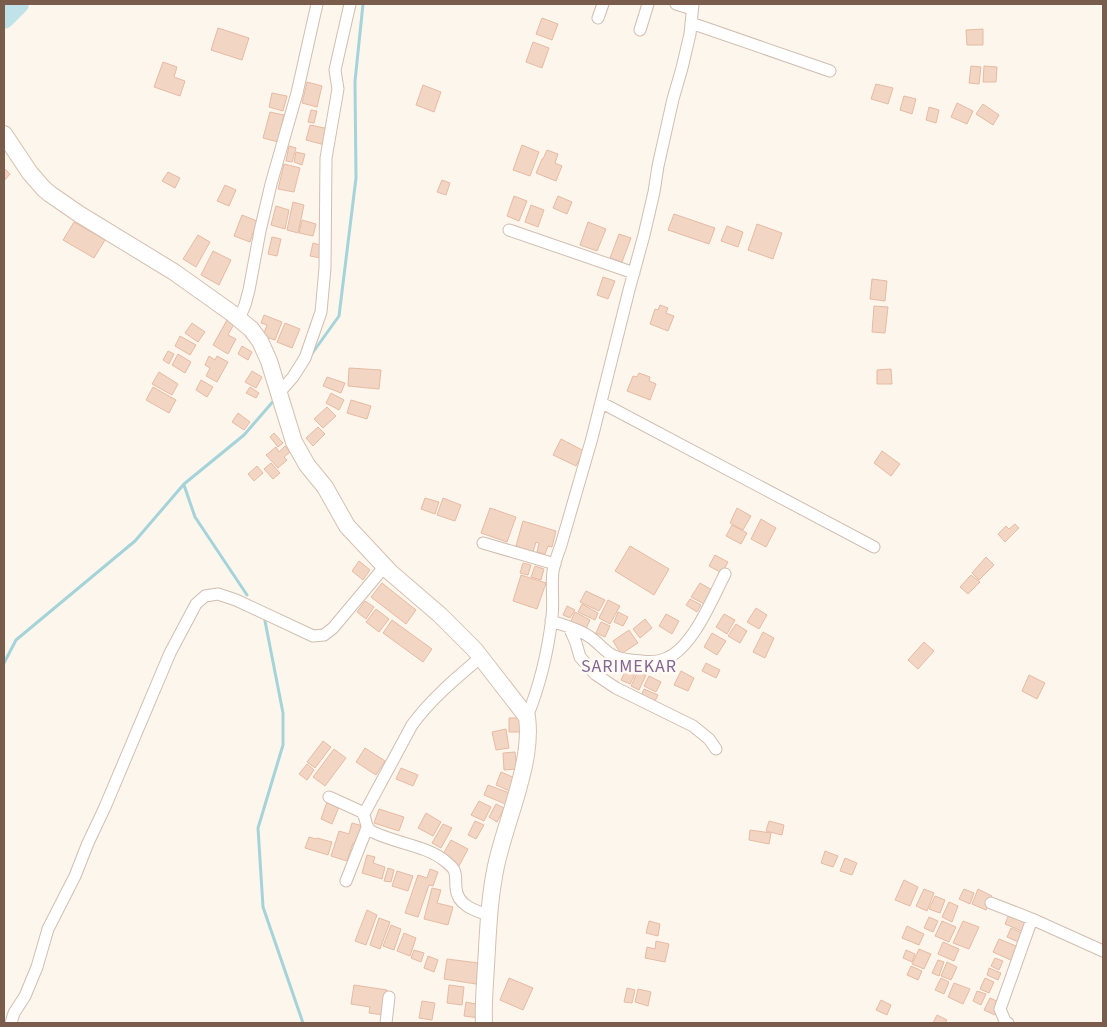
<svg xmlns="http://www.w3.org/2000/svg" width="1107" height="1027" font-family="'Source Sans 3',sans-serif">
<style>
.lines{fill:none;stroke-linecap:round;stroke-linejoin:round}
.stream{stroke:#a5d3da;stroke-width:3}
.river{stroke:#bfe3e8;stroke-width:20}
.building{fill:#f3d5c3;stroke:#e6bba3}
.street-casing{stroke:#d1beb0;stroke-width:13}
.secondary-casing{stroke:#d6c0b0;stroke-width:18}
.street{stroke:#fff;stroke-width:11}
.secondary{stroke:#fff;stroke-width:16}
.labels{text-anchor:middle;stroke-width:5;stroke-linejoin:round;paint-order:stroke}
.quarter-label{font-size:18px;letter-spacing:1px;fill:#846695;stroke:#fffaf3}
</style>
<rect width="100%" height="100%" fill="#fdf6ec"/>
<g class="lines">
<!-- stream -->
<path class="stream" d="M311 355 339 316 356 178 355 81 363 4
M184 485 195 517 247 595
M265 621 283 713V745L258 828 263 907 303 1023
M4 663 16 640 135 541 184 484 244 435 276 398"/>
<!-- river -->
<path class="river" d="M4 19 19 4"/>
</g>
<!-- building -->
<path class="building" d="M542 18 558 24 552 40 536 34Z
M218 28 249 38 242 60 211 50Z
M983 29V45H967L966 30Z
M533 42 549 48 542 68 526 62Z
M163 62 177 67 174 77 185 81 180 96 154 87Z
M971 66 981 67 979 84 969 83Z
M984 66 997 67 996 82H983Z
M307 82 322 86 317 107 302 103Z
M876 84 893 88 888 104 871 99Z
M423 85 441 92 434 112 416 105Z
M272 93 287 96 283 111 269 107Z
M904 96 916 99 912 114 900 110Z
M957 103 973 111 967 124 951 117Z
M983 104 999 115 993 125 976 114Z
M929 107 939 110 936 123 926 120Z
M311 110 317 111 314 123 308 122Z
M270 112 284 115 278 142 263 138Z
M310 125 329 129 325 145 306 140Z
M522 145 539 152 530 176 513 170Z
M289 146 296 148 292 162 286 161Z
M547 150 558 154 555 163 562 166 556 181 536 173 542 159H543Z
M296 152 305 154 302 165 294 162Z
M284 164 300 168 294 192 278 189Z
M4 168 10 174 4 181Z
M168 172 180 178 175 188 162 181Z
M442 180 450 183 446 195 437 192Z
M225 185 236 190 229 206 217 201Z
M514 196 527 201 519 221 507 216Z
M558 196 572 202 567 214 553 208Z
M293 202 304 205 298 233 287 230Z
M531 205 544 210 538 227 525 222Z
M276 206 289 210 285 229 271 225Z
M674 214 715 228 709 244 668 230Z
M242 215 257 221 250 242 234 236Z
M302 220 316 224 313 236 299 233Z
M74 222 105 240 94 258 63 240Z
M588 222 606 229 597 251 580 245Z
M757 224 782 233 773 259 748 250Z
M727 226 743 232 738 247 721 241Z
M619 234 631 238 622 262 610 258Z
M198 235 210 242 196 267 183 259Z
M272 237 281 239 277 256 268 254Z
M313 243 324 246 321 258 310 256Z
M213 251 231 260 219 285 201 275Z
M603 277 615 281 608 299 597 295Z
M872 279 887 281 885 301 870 299Z
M660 305 668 308 666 313 674 316 668 331 650 324 655 309 658 310Z
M874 306 888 307 885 333 872 332Z
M264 315 282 322 275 340 263 336 267 325 261 323Z
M227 320 234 324 228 335 236 339 228 354 213 345Z
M192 323 205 332 198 342 185 333Z
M285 323 300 329 292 348 277 342Z
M180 336 196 345 190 355 175 346Z
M242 346 252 352 248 360 238 354Z
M168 351 174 354 169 364 163 360Z
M178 354 191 362 185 373 172 365Z
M209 356 215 360 217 356 228 362 217 382 206 376 210 368 205 365Z
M349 368 381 370 379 389 348 386Z
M891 369 892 384H877V370Z
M252 371 262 377 256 388 245 382Z
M159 372 178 384 172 395 152 384Z
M639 373 650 377 649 381 656 384 650 400 627 391 633 376 637 377Z
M327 377 345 383 341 393 323 386Z
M201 380 213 387 207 397 196 390Z
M153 387 176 400 169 413 146 400Z
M250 387 259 393 256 398 246 393Z
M331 393 344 400 339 410 326 403Z
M351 400 371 406 367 419 347 413Z
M327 407 336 416 323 428 314 419Z
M238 413 250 422 244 430 232 422Z
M318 427 325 434 313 446 306 438Z
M274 433 283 443 278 447 270 437Z
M561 439 584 451 576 466 553 455Z
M285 446 290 452 284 457 287 460 278 468 266 455 276 447 279 452Z
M882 451 900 464 891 476 874 463Z
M271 463 280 473 273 479 264 469Z
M257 466 263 473 254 481 248 474Z
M425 498 439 502 435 514 421 509Z
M443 498 461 505 455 521 437 515Z
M490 508 516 517 507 542 481 533Z
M737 508 751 516 743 530 730 523Z
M761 519 776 528 766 547 751 539Z
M523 521 556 531 552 547 548 546 545 554 537 552 539 543 536 542 533 552 516 546Z
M1015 524 1019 528 1005 542 998 534 1006 526 1009 529Z
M732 525 747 533 741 544 726 536Z
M630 546 669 569 654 595 615 571Z
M715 555 728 562 722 573 709 566Z
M986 557 994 565 979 580 972 573Z
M359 561 370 570 363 580 352 571Z
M523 563 531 565 528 575 520 573Z
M535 566 544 569 541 580 531 577Z
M521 575 546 583 537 609 513 601Z
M971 575 980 582 968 594 960 587Z
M382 583 416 610 406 624 371 597Z
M700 583 712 590 704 604 691 597Z
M586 591 605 600 599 611 580 602Z
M690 599 701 605 697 612 686 605Z
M608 600 620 606 610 624 599 618Z
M365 601 374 607 366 619 357 612Z
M582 604 598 613 595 620 578 612Z
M567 606 575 610 570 618 563 615Z
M756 608 767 615 759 629 747 622Z
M376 609 389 619 379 632 366 622Z
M575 612 590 620 585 631 570 623Z
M618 612 628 617 623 626 614 622Z
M666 614 679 621 672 634 659 626Z
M724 614 735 620 727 634 716 627Z
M645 619 652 628 640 638 633 629Z
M392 620 432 649 423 662 383 633Z
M601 622 610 626 605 637 596 633Z
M736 624 747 631 740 643 728 636Z
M629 630 638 643 621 654 613 641Z
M763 632 774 638 765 658 753 652Z
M712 633 726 641 717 655 704 647Z
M924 642 934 651 918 669 908 660Z
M706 663 720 670 716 678 702 671Z
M627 667 636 672 630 684 621 680Z
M638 671 646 675 639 690 631 686Z
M681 671 694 678 688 691 674 685Z
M1029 675 1045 683 1037 699 1022 691Z
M649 676 661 682 656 692 644 686Z
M644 689 658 695 654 703 641 696Z
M509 718H520V732H509Z
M506 729 509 748 496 750 492 732Z
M323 741 331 747 315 768 307 762Z
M365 748 385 761 376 775 356 762Z
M334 749 346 758 325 786 313 777Z
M515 752 517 769 504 770 503 753Z
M307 764 314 770 307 780 299 774Z
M401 768 418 775 413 786 396 779Z
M501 772 517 779 512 792 496 785Z
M488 785 515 795 510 806 484 795Z
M479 801 491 807 484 821 471 815Z
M327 802 339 807 332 824 321 819Z
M496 804 504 808 497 822 489 817Z
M379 809 404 817 399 831 374 823Z
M426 813 441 822 433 836 418 828Z
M475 821 484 825 476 839 468 835Z
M769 821 784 825 782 835 766 831Z
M352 823 363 826 357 844 353 843 347 861 331 856 339 831 349 834Z
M443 824 452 828 441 848 432 843Z
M750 830 771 833 769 844 749 840Z
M309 837 316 839 317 838 332 842 328 855 305 848Z
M451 840 468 849 459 866 442 856Z
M825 851 838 856 833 867 821 863Z
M367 855 375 857 373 863 385 867 382 879 362 873Z
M845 858 857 863 852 875 840 871Z
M388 868 394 870 391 882 384 881Z
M430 869 438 872 433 886 429 885 418 917 405 913 418 875 427 878Z
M397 871 413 876 408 891 392 886Z
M904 880 918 887 910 906 895 900Z
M432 888 441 890 437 903 453 907 448 925 424 919Z
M924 889 934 893 927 911 916 906Z
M964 889 974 893 970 904 959 899Z
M978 889 992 896 986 910 972 904Z
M935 896 945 900 940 913 929 909Z
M949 902 958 906 952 922 942 917Z
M367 910 377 915 366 945 355 941Z
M1010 912 1029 921 1024 932 1005 924Z
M929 917 938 921 933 932 924 928Z
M379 918 390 922 380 949 370 945Z
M649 921 660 924 658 936 646 933Z
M942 921 956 927 949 942 935 936Z
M963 921 979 927 969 949 953 943Z
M391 925 401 929 394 950 383 946Z
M907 926 924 934 919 945 902 938Z
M1011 928 1022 933 1018 942 1007 937Z
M404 933 416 938 410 956 397 951Z
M999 939 1021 948 1015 962 993 952Z
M656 941 669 944 665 962 645 958 647 947 655 949Z
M943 942 959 949 954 961 938 954Z
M919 949 931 954 924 969 912 964Z
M414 950 424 953 421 962 411 958Z
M906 950 915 954 912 962 903 958Z
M428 956 438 960 434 972 424 968Z
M995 958 1003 961 999 970 991 966Z
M447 959 479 963 476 984 444 979Z
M938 960 944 962 939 976 932 973Z
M947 962 957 967 951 980 941 976Z
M911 966 922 971 918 980 907 975Z
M989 968 1001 973 998 980 987 975Z
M509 978 533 988 523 1010 500 1000Z
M941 978 949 982 944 994 935 990Z
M985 978 994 982 989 993 980 989Z
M954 983 970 989 963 1004 948 997Z
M354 985 387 990 384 1015 369 1013 370 1007 351 1004Z
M449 985 464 987 462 1005 447 1003Z
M627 988 635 990 632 1003 624 1002Z
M638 989 651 992 648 1006 635 1002Z
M977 991 986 994 981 1005 973 1001Z
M990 998 1001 1003 995 1015 984 1010Z
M881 1000 891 1005 887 1015 876 1010Z
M422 1001 435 1003 432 1020 419 1018Z
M466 1002 481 1005 479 1018 464 1016Z
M937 1015 947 1020 945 1023H933Z"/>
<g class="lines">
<!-- street casing -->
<g class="street-casing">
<path id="street" d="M676 4 692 9
M598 18 603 4
M691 23 830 71
M640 30 648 4
M509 230 634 273
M239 319 245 305 249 290 260 231 271 184 297 93 317 4
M279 393 293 377 305 358 321 312 325 268 326 158 338 89 335 70 350 4
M602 403 874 547
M483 543 555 564
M551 621C564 625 579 629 590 637 599 643 605 652 614 656 622 660 632 660 641 661 649 662 659 662 667 658 693 647 712 599 725 574
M569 627 576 643 580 657 595 674 616 688 693 726 709 739 716 749
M527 717C540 685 548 651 552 617 554 601 551 586 553 571 555 561 558 553 561 545L592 438 629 290 644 235 654 192 658 166 673 99 682 68 690 34 693 4
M329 797 362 812C367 818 364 826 371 831 393 843 426 845 445 861 458 871 455 873 456 888 457 905 475 911 489 915
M364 814 412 725C431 699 456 678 481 657
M346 881 367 828
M991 903 1032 919 1103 951
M11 1023 14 1013 25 996 37 967 48 929 75 876 88 843 105 807 170 653 196 604 205 596 218 594 236 600 313 636 324 635 333 628 385 566
M386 1023 389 997
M1008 1023 1005 1021 1000 1009 1032 919"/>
</g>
<!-- secondary casing -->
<g class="secondary-casing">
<path id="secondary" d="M4 134 30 173 44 189 50 194 79 214 174 272 233 314 251 329 260 341 269 361 294 442 307 465 325 487 347 526 390 572 440 615 475 650 527 717C529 731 528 742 526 755 520 793 504 829 496 866 489 899 488 932 486 966 485 985 483 1004 484 1023"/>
</g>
<!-- street -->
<use href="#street" class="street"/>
<!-- secondary -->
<use href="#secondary" class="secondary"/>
</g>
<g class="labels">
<!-- quarter labels -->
<g class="quarter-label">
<text x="629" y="672">SARIMEKAR</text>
</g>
</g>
<!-- border -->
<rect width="1107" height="1027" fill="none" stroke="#7a5c4d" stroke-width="10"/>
</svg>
